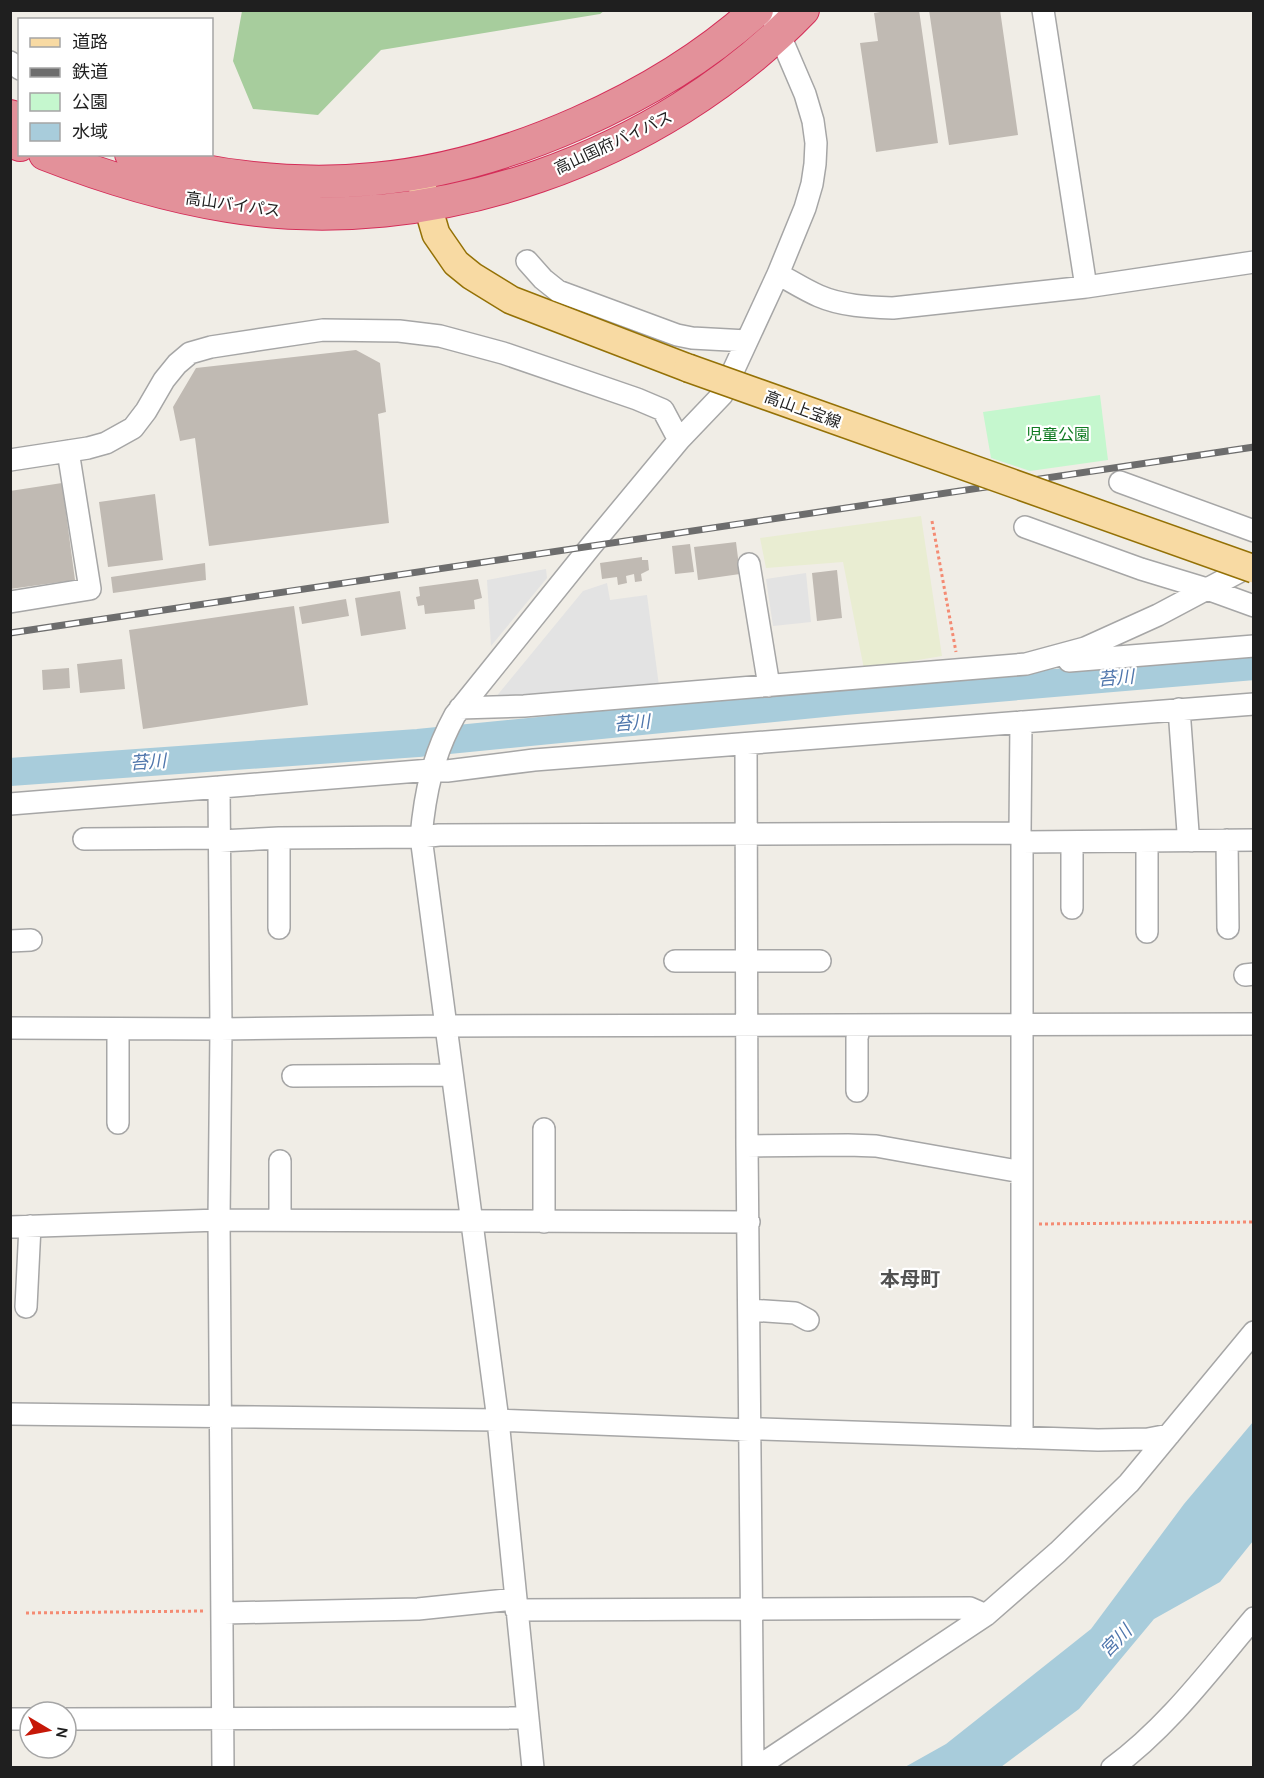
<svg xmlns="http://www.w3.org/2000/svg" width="1264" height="1778" font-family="Karla,'Noto Sans JP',sans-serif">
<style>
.farmland{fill:#e9edd2}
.forest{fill:#a7cd9d}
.park{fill:#c5f7ce}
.parking{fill:#e3e3e3}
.water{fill:#a8ccdb}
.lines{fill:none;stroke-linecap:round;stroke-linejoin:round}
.river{stroke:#a8ccdb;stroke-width:28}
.building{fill:#c0bab3}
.minor-casing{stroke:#a6a6a6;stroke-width:24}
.major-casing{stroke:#947106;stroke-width:30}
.highway-casing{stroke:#d42d58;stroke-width:34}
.path{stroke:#f48b73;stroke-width:3;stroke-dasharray:3 3;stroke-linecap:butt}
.minor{stroke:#fff;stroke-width:21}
.major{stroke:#f8daa3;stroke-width:27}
.highway{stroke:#e3919a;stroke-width:32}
.rail-casing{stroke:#6d6d6d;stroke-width:7}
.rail{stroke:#fff;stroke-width:4.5;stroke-dasharray:14;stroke-linecap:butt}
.major-bridge-casing{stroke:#947106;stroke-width:30;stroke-linecap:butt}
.major-bridge{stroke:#f8daa3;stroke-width:27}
.labels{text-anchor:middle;stroke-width:4.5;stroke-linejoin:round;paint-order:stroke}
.street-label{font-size:16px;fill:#1f1f1f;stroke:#fff}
.park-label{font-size:16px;fill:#107b22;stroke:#fff}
.water-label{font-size:18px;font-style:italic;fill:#4f76ac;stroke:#fff}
.quarter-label{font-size:20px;font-weight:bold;fill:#525252;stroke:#fff}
</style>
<rect width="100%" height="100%" fill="#f0ede6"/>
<!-- farmland -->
<path class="farmland" d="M921 516 942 656 864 669 843 562 766 568 760 538Z"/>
<!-- forest -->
<path class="forest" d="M242 11V10L604 11 600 14 381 50 318 115 253 109 233 61Z"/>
<!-- park -->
<path class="park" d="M1100 395 1108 460 1030 471 991 458 983 412Z"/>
<!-- parking -->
<path class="parking" d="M546 569 547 578 491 646 487 580Z
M806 573 811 622 773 626 766 579Z
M607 583 610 600 647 595 659 686 495 698 583 591Z"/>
<!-- water -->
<path class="water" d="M1253 1422V1541L1220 1582 1154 1619 1079 1709 1001 1767H905L946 1744 1091 1629 1184 1504Z"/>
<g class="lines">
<!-- river -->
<path class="river" d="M10 772 418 743 844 701 1254 666"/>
</g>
<!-- building -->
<path class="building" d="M893 10H919L938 143 876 152 860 43 878 41 874 13Z
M929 10H1000L1018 135 949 145Z
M356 350 380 363 386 412 378 414 389 523 209 546 195 438 180 441 173 407 196 368Z
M62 483 75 580 10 589V491Z
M155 494 163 560 108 567 99 502Z
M736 542 740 574 698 580 694 547Z
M690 544 694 572 675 574 672 546Z
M642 557V560H648L649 570 641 574 642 581 635 582 634 574 626 576 627 583 618 585 617 577 602 579 600 563Z
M205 563 206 580 113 593 111 577Z
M837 570 842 618 817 621 812 573Z
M478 579 482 598 474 600 475 609 425 614 424 605 418 606 416 597 420 596 419 587Z
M400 591 406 629 361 636 355 598Z
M346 599 349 616 302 624 299 607Z
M294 606 308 705 143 729 129 630Z
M122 659 125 689 80 693 77 664Z
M69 668 70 688 43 690 42 670Z"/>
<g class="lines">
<!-- minor casing -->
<g class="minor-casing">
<path id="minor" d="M1043 10 1086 287
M10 62 20 69
M527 261 543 279 558 291 677 335 692 338 747 341
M778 274C791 281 805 290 819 296 842 306 868 307 893 308L1086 287 1254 262
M10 460 88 448 106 443 133 428 146 411 164 380 177 364 190 353 211 347 323 330 399 331 440 336 503 353 637 399 663 410 679 440
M1120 482 1254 531
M1025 527 1141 569 1207 589 1254 606
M749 564 769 686
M10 602 90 589 68 451
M1069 661 1254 646
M460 708 524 706 1026 664 1085 648 1158 615 1254 564
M1179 709 1188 832 1191 841
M1021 722 1020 833 1022 842V1437
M746 744 747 1146 753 1768
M219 787 221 1029 219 1220 223 1768
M10 804 431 770 447 771 534 760 1254 704
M84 839 220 838
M1227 840 1228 928
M220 841 279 838 421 837 439 835 1020 833
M1022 842 1254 840
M1072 908V842
M279 928V838
M1147 932V842
M10 941 31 940
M675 961H820
M1245 975 1254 974
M10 1028 221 1029 445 1026 1254 1024
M293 1076 452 1075
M857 1091V1038L860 1025
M118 1123V1029
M747 1146 848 1145 876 1146 1022 1172
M280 1161V1220
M544 1222V1129
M10 1227 219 1220 749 1222
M26 1307 30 1226
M749 1310 795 1313 808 1320
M10 1414 498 1420 749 1430 761 1429 1098 1440 1148 1439 1169 1435
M516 1610 970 1608 986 1615
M224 1613 418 1609 515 1599
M10 1719H30
M66 1719 528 1718
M533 1768 498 1420 421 837C425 792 433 755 455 715L591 546 679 440 722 395 778 274 805 208 812 184 815 164 816 143 813 121 805 94 769 10
M756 1768 986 1615 1058 1552 1129 1483 1254 1332
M1112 1768C1168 1727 1210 1670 1254 1618"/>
</g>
<!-- major casing -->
<g class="major-casing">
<path id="major" d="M421 183 436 234 456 263 472 276 511 300 688 368"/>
</g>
<!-- highway casing -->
<g class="highway-casing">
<path id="highway" d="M10 116 20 119
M10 141 20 145
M45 154C104 177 166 196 228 206 433 240 660 158 803 10
M131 154C209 176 293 187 374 179 505 167 660 98 757 10"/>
</g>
<!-- path -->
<path class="path" d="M932 521 956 652
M1039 1224 1254 1222
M26 1613 204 1611"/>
<!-- minor -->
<use href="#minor" class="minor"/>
<!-- major -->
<use href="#major" class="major"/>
<!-- highway -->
<use href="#highway" class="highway"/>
<!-- rail casing -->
<g class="rail-casing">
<path id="rail" d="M10 633 1254 447"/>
</g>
<!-- rail -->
<use href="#rail" class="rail"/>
<!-- major-bridge casing -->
<g class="major-bridge-casing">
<path id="major-bridge" d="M688 368 1254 569"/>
</g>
<!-- major-bridge -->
<use href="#major-bridge" class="major-bridge"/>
</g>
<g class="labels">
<!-- street labels -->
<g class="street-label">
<text transform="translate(613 142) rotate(-25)" y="6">高山国府バイパス</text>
<text transform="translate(233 204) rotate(8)" y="6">高山バイパス</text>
<text transform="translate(803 409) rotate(20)" y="6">高山上宝線</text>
</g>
<!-- park labels -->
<g class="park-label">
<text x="1058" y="440">児童公園</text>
</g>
<!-- water labels -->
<g class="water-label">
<text transform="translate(1116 678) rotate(-5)" y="6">苔川</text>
<text transform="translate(632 723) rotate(-5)" y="6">苔川</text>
<text transform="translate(148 762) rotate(-4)" y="6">苔川</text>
<text transform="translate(1116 1641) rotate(-46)" y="6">宮川</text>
</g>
<!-- quarter labels -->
<g class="quarter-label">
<text x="910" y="1286">本母町</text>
</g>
</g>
<!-- border -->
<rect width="1264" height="1778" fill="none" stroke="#1f1f1f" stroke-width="24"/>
<!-- legend -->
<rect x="18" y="18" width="195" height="138" fill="#ffffff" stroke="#a5a5a5" stroke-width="1.5"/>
<rect x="30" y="38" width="30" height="9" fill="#f8daa3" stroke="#a5a5a5" stroke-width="1.5"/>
<text x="72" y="48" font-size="18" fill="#1f1f1f">道路</text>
<rect x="30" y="68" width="30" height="9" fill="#6d6d6d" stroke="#a5a5a5" stroke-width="1.5"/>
<text x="72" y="78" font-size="18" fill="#1f1f1f">鉄道</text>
<rect x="30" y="93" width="30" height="18" fill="#c5f7ce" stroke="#a5a5a5" stroke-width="1.5"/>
<text x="72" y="108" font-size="18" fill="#1f1f1f">公園</text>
<rect x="30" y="123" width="30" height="18" fill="#a8ccdb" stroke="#a5a5a5" stroke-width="1.5"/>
<text x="72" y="138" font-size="18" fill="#1f1f1f">水域</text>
<!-- north arrow -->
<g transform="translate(48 1730) rotate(100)"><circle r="28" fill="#ffffff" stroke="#a5a5a5" stroke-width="1.5"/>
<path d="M0-4.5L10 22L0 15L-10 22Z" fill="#c61808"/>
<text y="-9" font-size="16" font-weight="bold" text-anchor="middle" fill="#1f1f1f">N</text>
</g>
</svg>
